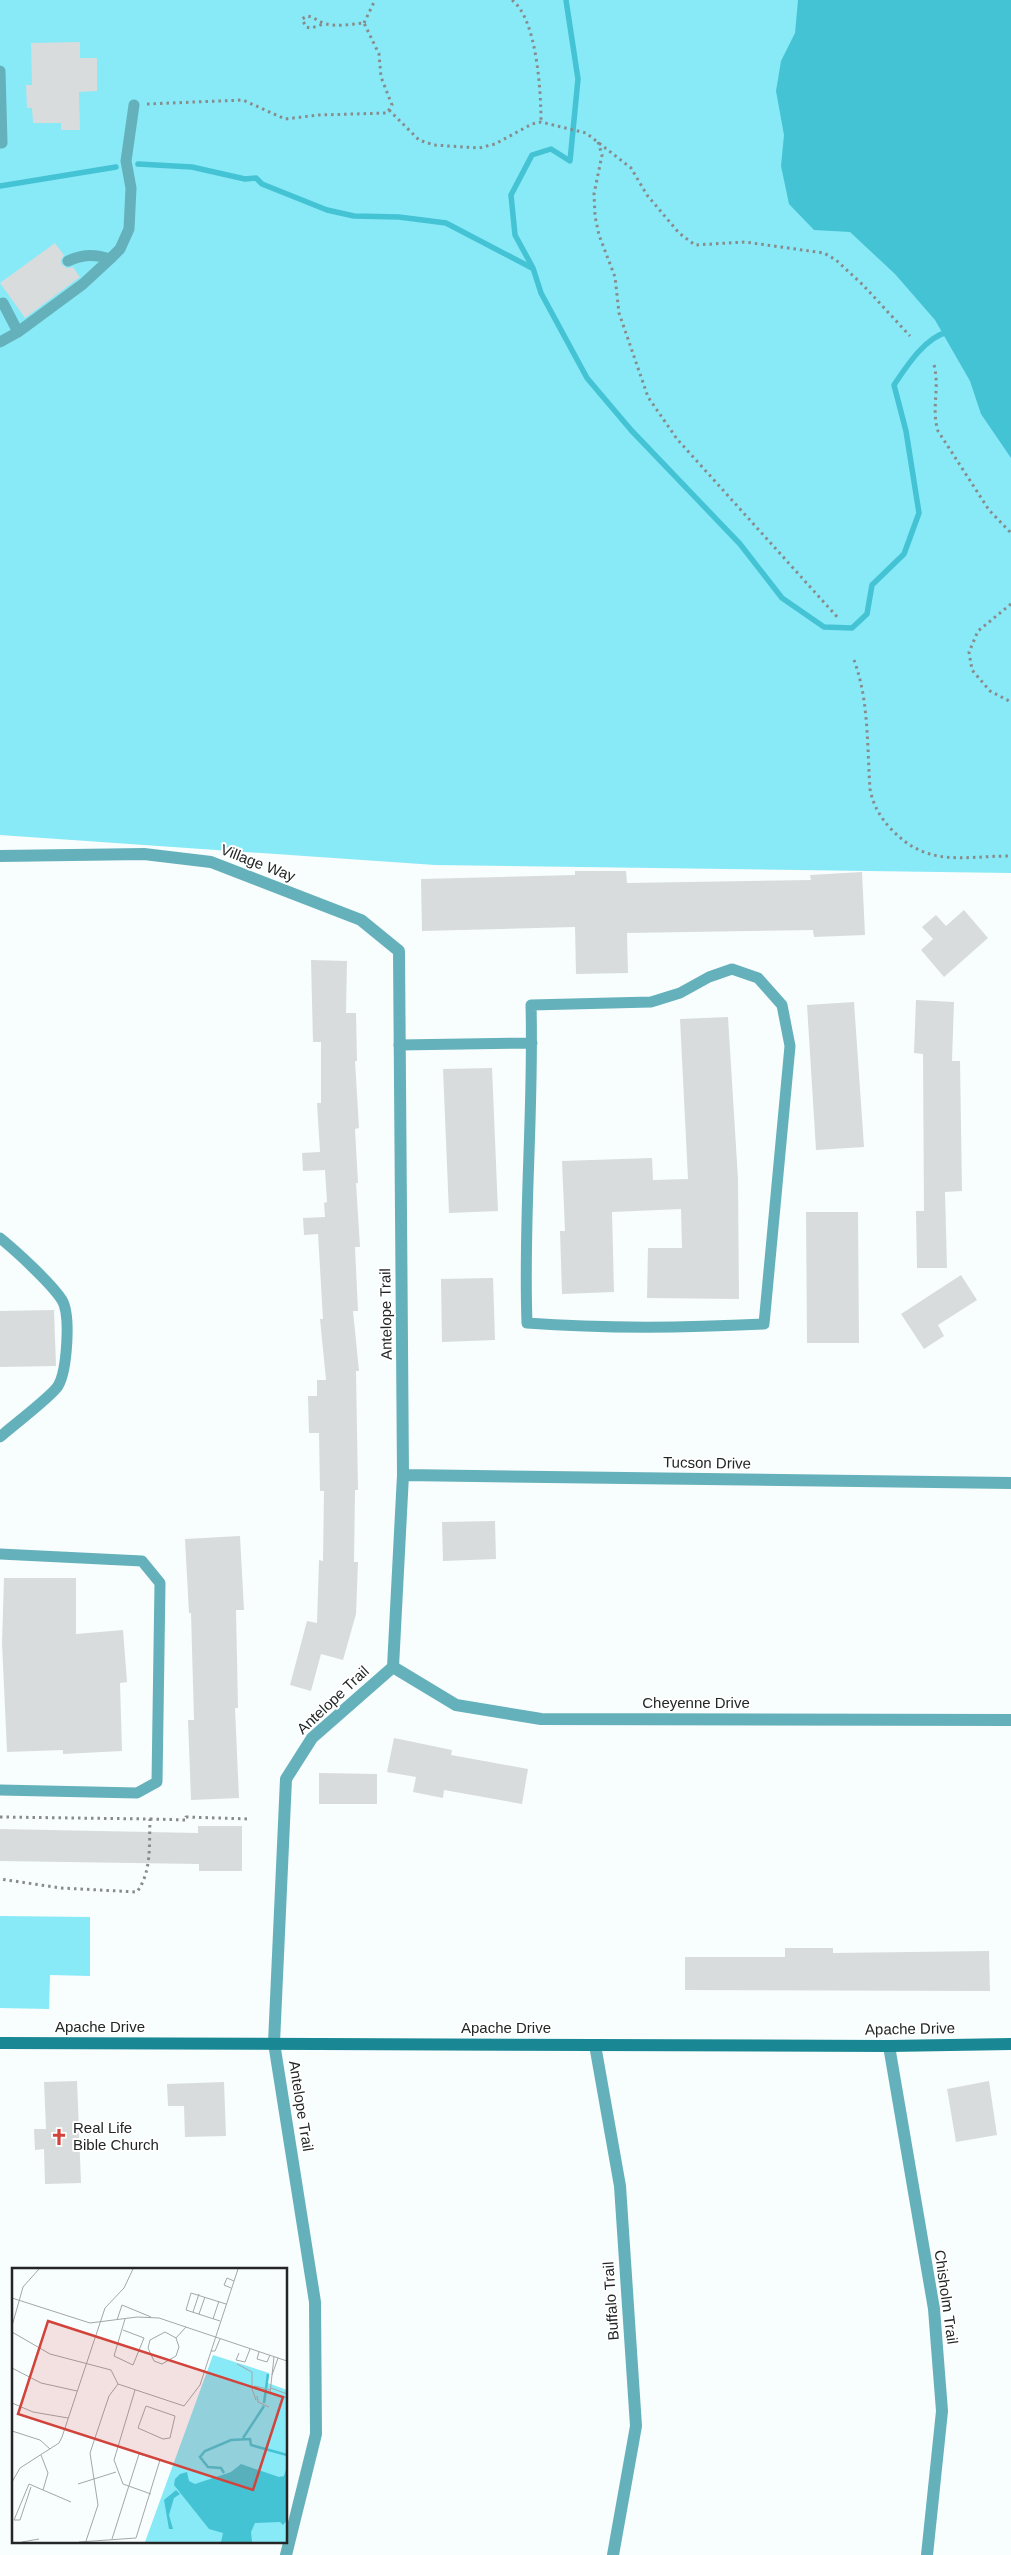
<svg xmlns="http://www.w3.org/2000/svg" width="1011" height="2555" font-family="Helvetica,sans-serif">
<style>
.green{fill:#88e9f7}
.water{fill:#44c3d4}
.lines{fill:none;stroke-linecap:round;stroke-linejoin:round}
.stream{stroke:#44c3d4;stroke-width:5.5}
.building{fill:#d8dcdd}
.path{stroke:#888b8b;stroke-width:3;stroke-dasharray:2.5 4;stroke-linecap:butt}
.lane{stroke:#65b1bb;stroke-width:11}
.street{stroke:#65b1bb;stroke-width:12}
.secondary{stroke:#198794;stroke-width:12}
.labels{text-anchor:middle;stroke-width:4;stroke-linejoin:round;paint-order:stroke}
.street-label{font-size:15px;fill:#242626;stroke:#fff}
.poi-label{font-size:15px;fill:#242626;stroke:#fff;text-anchor:start}
.inset-river{fill:none;stroke:#44c3d4;stroke-width:2.5}
.inset-road{fill:none;stroke:#a3a7a7;stroke-width:1}
.view{fill:#d1433b;fill-opacity:0.15;stroke:#d1433b;stroke-width:2.5}
.inset-edge{fill:none;stroke:#242626;stroke-width:2.5}
</style>
<rect width="100%" height="100%" fill="#f8fdfd"/>
<!-- green -->
<path class="green" d="M0 0H1011V873L435 865 0 835Z
M0 1916 90 1917V1976L50 1975 49 2009 0 2008Z"/>
<!-- water -->
<path class="water" d="M798 0H1011V458L981 414 970 381 935 320 895 274 850 232 814 230 789 204 781 166 784 135 776 91 781 61 795 33Z"/>
<g class="lines">
<!-- stream -->
<path class="stream" d="M566 0 578 79 570 161 551 149 532 155 511 195 515 235 533 268 541 293 587 378 631 430 740 544 782 598 824 627 852 628 867 614 872 585 904 554 919 513 906 431 894 385C906 367 925 337 948 332
M138 164 192 167 245 179 256 178 262 184 327 210 354 216 399 217 446 223 532 268
M0 186 116 167"/>
</g>
<!-- building -->
<path class="building" d="M80 42V58H97V91L79 92 80 130H61V123H33L32 108H27L26 85H32L31 43Z
M55 243 64 255 61 260V264L67 268 73 267 80 277 25 318 0 283Z
M575 871H626L627 883 811 880 810 875 862 872 865 935 814 937 813 930 627 933 628 973 576 974 575 927 422 931 421 879 575 875Z
M964 910 988 938 944 977 921 950 933 939 922 927 936 915 946 926Z
M311 960 347 961 346 1013H356L357 1061H355L359 1128 355 1129 358 1183H356L360 1247H355L358 1311H353L359 1371H356L358 1490H355L354 1562H358L356 1614 343 1660 321 1654 311 1691 290 1685 307 1621 317 1623 319 1560 323 1561 324 1491H320L319 1433H309L308 1396H317V1380H326L320 1319H323L318 1234 304 1235 303 1218 325 1217 324 1203 327 1202 325 1170 303 1171 302 1153 320 1152 317 1103H321V1042H313Z
M916 1000 954 1002 952 1061H960L962 1191 945 1192 947 1268H917L916 1211H924L923 1054 914 1053Z
M854 1002 864 1147 816 1150 807 1005Z
M728 1017 738 1179 739 1299 647 1298 648 1248H682L681 1209 612 1212 614 1292 562 1294 560 1231H565L562 1161 652 1158 653 1180 688 1179 680 1019Z
M492 1068 498 1211 449 1213 443 1069Z
M806 1212H858L859 1343H807Z
M961 1275 977 1300 938 1325 944 1336 924 1349 901 1314Z
M493 1278 495 1340 442 1342 441 1279Z
M54 1310 56 1366 0 1367V1311Z
M495 1521 496 1559 443 1561 442 1522Z
M240 1536 244 1610H236L238 1708H235L239 1798 191 1800 188 1720H194L191 1613H189L185 1539Z
M4 1578H76V1634L123 1630 127 1682 120 1683 122 1751 63 1754V1750L7 1752 2 1643Z
M394 1738 452 1750 451 1755 528 1769 522 1804 444 1790 443 1798 413 1792 416 1777 387 1772Z
M319 1773 377 1774V1804H319Z
M198 1826H242V1871H199V1864L0 1861V1829L198 1833Z
M785 1948H833V1953L989 1951 990 1991 685 1990V1957H785Z
M77 2081 81 2183 45 2184 44 2149 35 2150 34 2129H46L44 2082Z
M989 2081 997 2135 956 2142 947 2089Z
M224 2082 226 2136 185 2137 184 2106H168L167 2084Z"/>
<g class="lines">
<!-- path -->
<path class="path" d="M512 0C537 19 541 92 541 122
M364 23 375 0
M147 104 243 100 285 119 319 115 387 113 392 105 381 77 379 54 364 23C352 24 338 27 326 24 319 22 314 17 307 16L302 19 306 27 311 28 324 24
M389 110 419 140 434 145 479 148 495 144 532 124 541 122 586 133 631 168 647 195 679 233 695 245 745 242 824 253 836 260 863 285 910 336
M598 142 602 155 594 194 595 216 599 235 615 277 619 313 648 397 677 439 839 619
M934 365C940 388 931 409 938 431L989 510 1011 533
M1011 604 978 631 969 652 972 670 990 691 1011 702
M854 660C869 700 867 746 870 789 873 805 880 817 891 829 928 868 962 856 1011 856
M0 1817 150 1819C149 1844 152 1871 137 1892L61 1888 0 1879
M150 1819 186 1820V1817L250 1819"/>
<!-- lane -->
<path class="lane" d="M0 71 2 143H0
M68 261C83 254 95 254 110 259L120 249 129 229 131 188 126 161 134 105
M0 304 3 303 18 332 83 284 110 259
M0 342 18 332
M732 969 758 978 782 1005 790 1046 764 1324C684 1328 606 1329 527 1323 523 1217 534 1111 531 1005L651 1002 680 993 709 977Z
M399 1045 532 1043
M0 1238C16 1251 51 1283 62 1300 71 1315 67 1371 58 1386 51 1397 12 1426 0 1437
M0 1554 142 1561 160 1583 157 1782 137 1793 0 1790"/>
<!-- street -->
<path class="street" d="M0 856 144 854 211 862 361 920 399 951 403 1475 393 1667 312 1738 286 1779 274 2043 315 2302 316 2434 286 2555
M403 1475 1011 1483
M393 1667 456 1705 541 1719 1011 1720
M595 2045 620 2186 636 2426 613 2555
M889 2046 934 2309 942 2411 927 2555"/>
<!-- secondary -->
<path class="secondary" d="M0 2043 889 2046 1011 2044"/>
</g>
<!-- icons -->
<defs>
<g id="church-bare" transform="scale(1.35)"><path d="M-1.2-6h2.4v3.5h3.3v2.4h-3.3V6h-2.4V-.1h-3.3v-2.4h3.3Z" fill="#d1433b" stroke="#fff" stroke-width="2.5" paint-order="stroke"/></g>
</defs>
<g fill-rule="evenodd">
<use href="#church-bare" x="59" y="2137"/>
</g>
<g class="labels">
<!-- street labels -->
<g class="street-label">
<text transform="translate(258 863) rotate(21)" y="5">Village Way</text>
<text transform="translate(386 1314) rotate(-91)" y="5">Antelope Trail</text>
<text transform="translate(707 1463) rotate(1)" y="5">Tucson Drive</text>
<text transform="translate(333 1700) rotate(-43)" y="5">Antelope Trail</text>
<text x="696" y="1708">Cheyenne Drive</text>
<text x="100" y="2032">Apache Drive</text>
<text x="506" y="2033">Apache Drive</text>
<text transform="translate(910 2029) rotate(-1)" y="5">Apache Drive</text>
<text transform="translate(301 2106) rotate(81)" y="5">Antelope Trail</text>
<text transform="translate(946 2297) rotate(82)" y="5">Chisholm Trail</text>
<text transform="translate(611 2301) rotate(-94)" y="5">Buffalo Trail</text>
</g>
<!-- poi labels -->
<g class="poi-label">
<text x="73" y="2133">Real Life<tspan x="73" dy="17">Bible Church</tspan></text>
</g>
</g>
<!-- overview -->
<g transform="translate(12 2268)">
<rect width="275" height="275" fill="#f8fdfd"/>
<path d="M201 87 257 105 256 115 275 122V274H133Z" fill="#88e9f7"/>
<path d="M229 196 267 209 272 208 275 198V252L271 257 268 254 243 255 239 264 240 274H209L211 265 197 261 162 217 163 211 168 206 175 204 177 213 183 216 219 204ZM164 222 168 226 162 230 157 247 161 261H157L152 232Z" fill="#44c3d4"/>
<path class="inset-river" d="M252 135 256 106M231 170 252 138M212 205 209 200 196 199 188 189 193 183 219 172 238 171 239 177 275 187"/>
<path class="inset-road" d="M219 20 212 17 215 10 222 13M0 30 78 55 125 49 147 50 275 93M181 44 187 26M187 46 193 29M201 51 207 33M105 52 110 37 139 49M208 53 174 42 179 25 214 36M0 58 11 19 27 1M111 62 132 70 121 97 102 88 113 51M0 64 38 86 99 102 106 116 172 138 188 117 226 1M164 70 167 79 164 88 150 96 142 93 136 80 138 72 153 64 164 70 174 59M199 83H203L208 71M247 84 245 91 255 94 258 87M227 85 224 92 233 94 238 81M262 89 260 107 266 90M225 96 240 104V121M0 100 29 115 65 123M260 107 258 125 275 130M259 120 275 126M123 122 102 192 111 216 139 226M245 128 246 134 257 139M244 132 240 121 243 118 259 122M0 135 21 144 56 150M134 138 163 148 158 170 151 171 126 160ZM0 163 28 172 38 181M29 187 36 205 31 222M0 214 8 200 47 175 50 169 93 40 112 20 121 1M66 216 104 204M2 252 17 216 59 234M2 252H8L19 219M74 273 86 237 78 185 97 128 106 116M10 274 27 271M67 274 124 270 148 192 127 186 100 271"/>
<path class="view" d="M36 53 271 129 241 222 6 146Z"/>
<rect width="275" height="275" class="inset-edge"/>
</g>
</svg>
